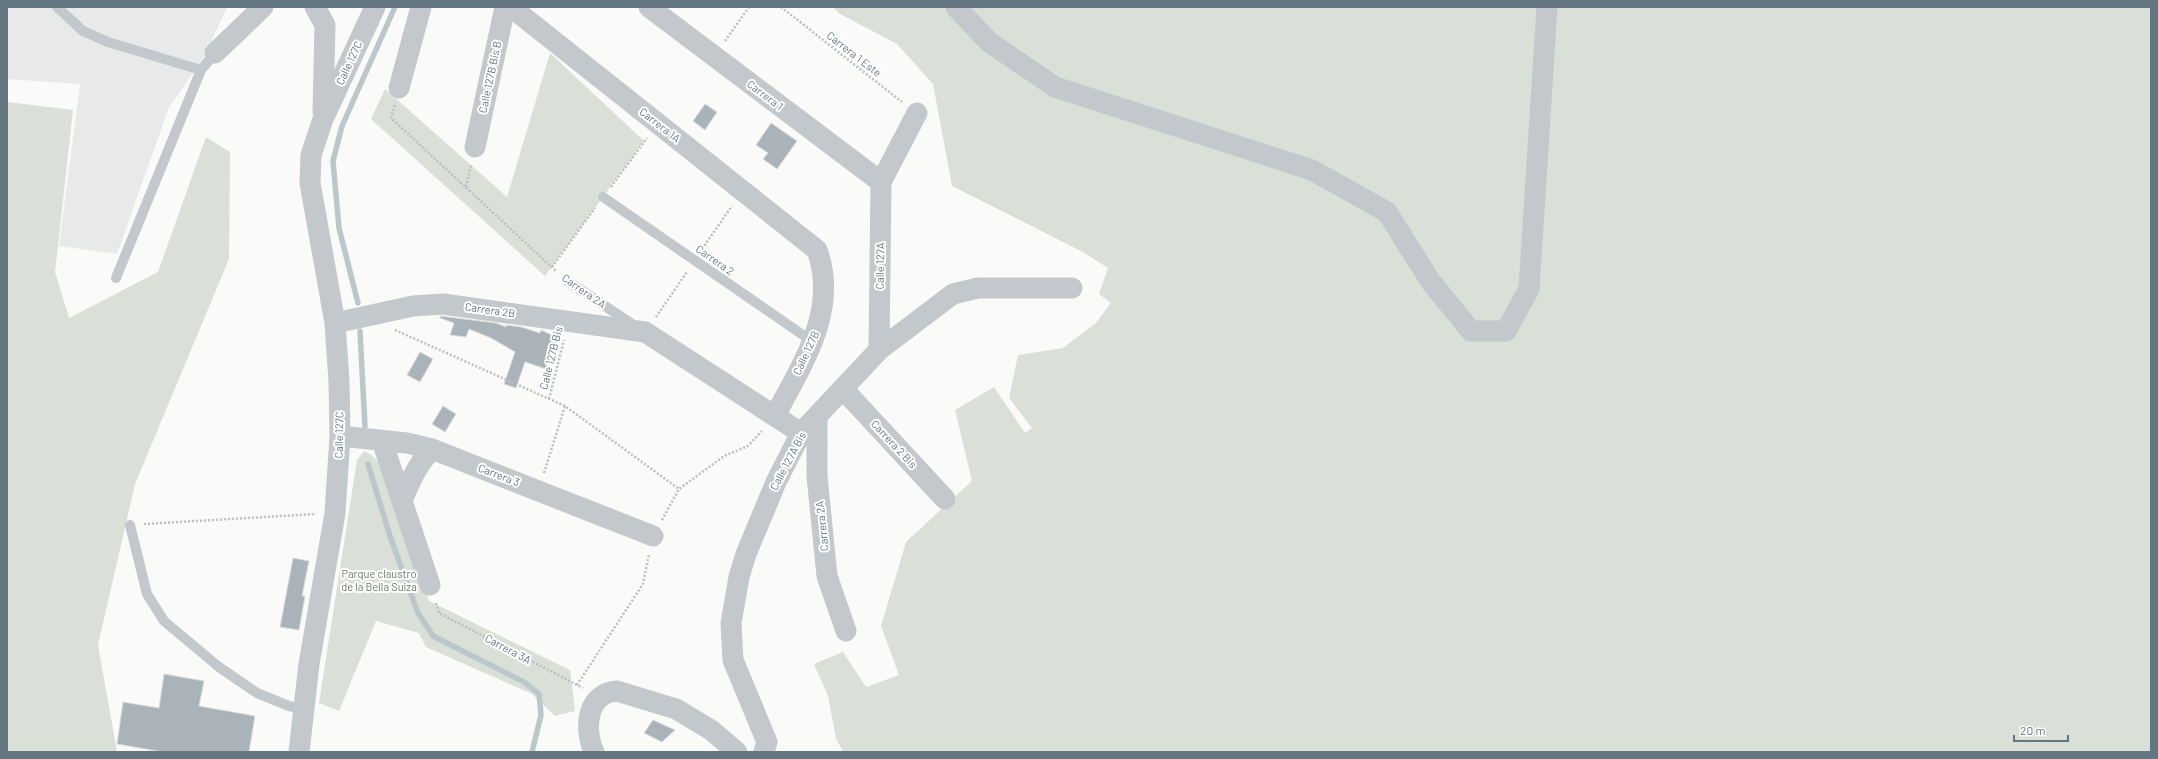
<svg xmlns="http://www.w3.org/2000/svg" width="2158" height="759" font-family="Barlow,sans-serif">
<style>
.built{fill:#e8e9e9}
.green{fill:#dadfd7}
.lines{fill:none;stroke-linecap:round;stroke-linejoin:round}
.stream{stroke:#bbc7cb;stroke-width:5.5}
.building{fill:#aab3b9;stroke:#dcdcda}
.path{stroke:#bbbfc2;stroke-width:2.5;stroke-dasharray:2 2;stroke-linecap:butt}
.lane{stroke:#c3c8cc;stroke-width:10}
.street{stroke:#c3c8cc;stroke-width:21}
.labels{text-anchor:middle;stroke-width:4;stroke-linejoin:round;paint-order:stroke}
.street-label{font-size:11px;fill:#657683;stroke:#fff}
.park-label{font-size:11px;fill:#687a64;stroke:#fff}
</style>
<rect width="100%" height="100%" fill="#fafaf8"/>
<!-- built -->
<path class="built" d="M7 7H227L204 57 169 107 117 254 59 246 80 84 7 79Z"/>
<!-- green -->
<path class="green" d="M833 7H2151V752H843L836 738 828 696 814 664 843 652 866 687 899 675 881 626 906 542 972 481 955 410 994 387 1025 433 1032 428 1009 398 1018 355 1063 348 1096 323 1111 303 1099 294 1108 268 1083 252 952 186 933 84 897 44 840 14Z
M550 53 644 141 545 276 371 119 385 89 507 197Z
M7 102 73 110 55 272 69 318 158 272 206 137 230 152 229 259 135 484 98 645 117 752H7Z
M364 451C377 456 381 467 387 478L429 601 570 670 575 711 555 716 532 694 426 647 419 633 376 621 339 711 319 703 357 460Z"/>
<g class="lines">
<!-- stream -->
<path class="stream" d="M358 303 339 228 333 161 342 126 395 7
M360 331 365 427
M368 464 390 536 418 613 433 636 524 682 539 694 541 715 532 752"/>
</g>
<!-- building -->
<path class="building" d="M705 104 717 112 705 130 693 121Z
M771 123 797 141 777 169 763 159 768 153 756 145Z
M440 316 496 323 506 327V325L521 327 540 333 541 330 558 338 546 369 525 362 516 388 504 384 515 352 491 338 469 329 466 337 450 335 454 323 440 318Z
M420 352 433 359 420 382 407 375Z
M443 406 456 414 445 432 432 424Z
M293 558 309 561 302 596H305L299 630 280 627Z
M164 674 204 681 199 706 255 716 249 752H163L117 744 123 702 159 708Z
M653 720 675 730 662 742 644 733Z"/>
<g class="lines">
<!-- path -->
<path class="path" d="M781 7 902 102
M725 41 749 7
M395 105 391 118 557 272
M466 187 471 165
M611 187 647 138
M702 249 732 206
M552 267 595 208
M656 317 687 272
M395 330 565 406 679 489
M549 399 564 340
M544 473 565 406
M662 520 679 489 724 456 748 446 762 431
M144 524 316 514
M436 603 439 613 583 688
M577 685 643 584 649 554"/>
<!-- lane -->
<path class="lane" d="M57 7 83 31 108 42 201 70
M603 197 813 342
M116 278 201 70 215 53
M566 280 635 326
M130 525 147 594 164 621 219 667 257 693 289 706 303 709"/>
<!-- street -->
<path class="street" d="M315 7 325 25 323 112
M511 7 817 250C839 310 802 364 775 416
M649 7 881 182
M956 7 989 42 1055 87 1312 170 1387 212 1431 282 1471 331H1506L1529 289 1547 7
M215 53 263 7
M399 88 421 7
M475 147 505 7
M335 323 413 306 443 304 645 332 801 433
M879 350 881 182 917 113
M843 389 945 499
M817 417V476L827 576 846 631
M340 436 407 443 432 449 653 536
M382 441 430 585
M402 501C410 481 417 465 432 449
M299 752 309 664 335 513 340 436 339 381 335 323 310 183 311 155 323 119 375 7
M594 752C584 729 586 693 617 691L676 709 711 730 737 752
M764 752 767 742 733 660 731 623 739 577 746 554 776 482 801 433 879 350 953 294 978 288H1072"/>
</g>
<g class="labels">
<!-- street labels -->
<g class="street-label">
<text transform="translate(854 54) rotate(38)" y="4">Carrera 1 Este</text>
<text transform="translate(349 63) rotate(-65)" y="4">Calle 127C</text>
<text transform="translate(490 77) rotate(-78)" y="4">Calle 127B Bis B</text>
<text transform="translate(765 95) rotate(37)" y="4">Carrera 1</text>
<text transform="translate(660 125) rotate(38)" y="4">Carrera 1A</text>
<text transform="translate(715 260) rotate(35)" y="4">Carrera 2</text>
<text transform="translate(880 266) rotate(-89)" y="4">Calle 127A</text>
<text transform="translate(584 291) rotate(35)" y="4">Carrera 2A</text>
<text transform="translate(490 310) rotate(8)" y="4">Carrera 2B</text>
<text transform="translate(806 353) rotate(-65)" y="4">Calle 127B</text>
<text transform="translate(551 358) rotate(-76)" y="4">Calle 127B Bis</text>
<text transform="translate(339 435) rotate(-89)" y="4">Calle 127C</text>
<text transform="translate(894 444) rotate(47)" y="4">Carrera 2 Bis</text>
<text transform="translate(788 461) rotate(-62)" y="4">Calle 127A Bis</text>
<text transform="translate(499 475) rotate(21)" y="4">Carrera 3</text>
<text transform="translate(822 526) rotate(-96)" y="4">Carrera 2A</text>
<text transform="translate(508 649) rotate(28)" y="4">Carrera 3A</text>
</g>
<!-- park labels -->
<g class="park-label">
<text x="379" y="578">Parque claustro<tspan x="379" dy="13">de la Bella Suiza</tspan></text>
</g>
</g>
<!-- border -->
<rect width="2158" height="759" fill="none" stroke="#657683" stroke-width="16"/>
<!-- scale -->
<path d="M2014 735v6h54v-6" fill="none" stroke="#657683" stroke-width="2"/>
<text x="2020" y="735" font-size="12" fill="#657683" stroke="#ffffff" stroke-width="3" paint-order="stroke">20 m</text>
</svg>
